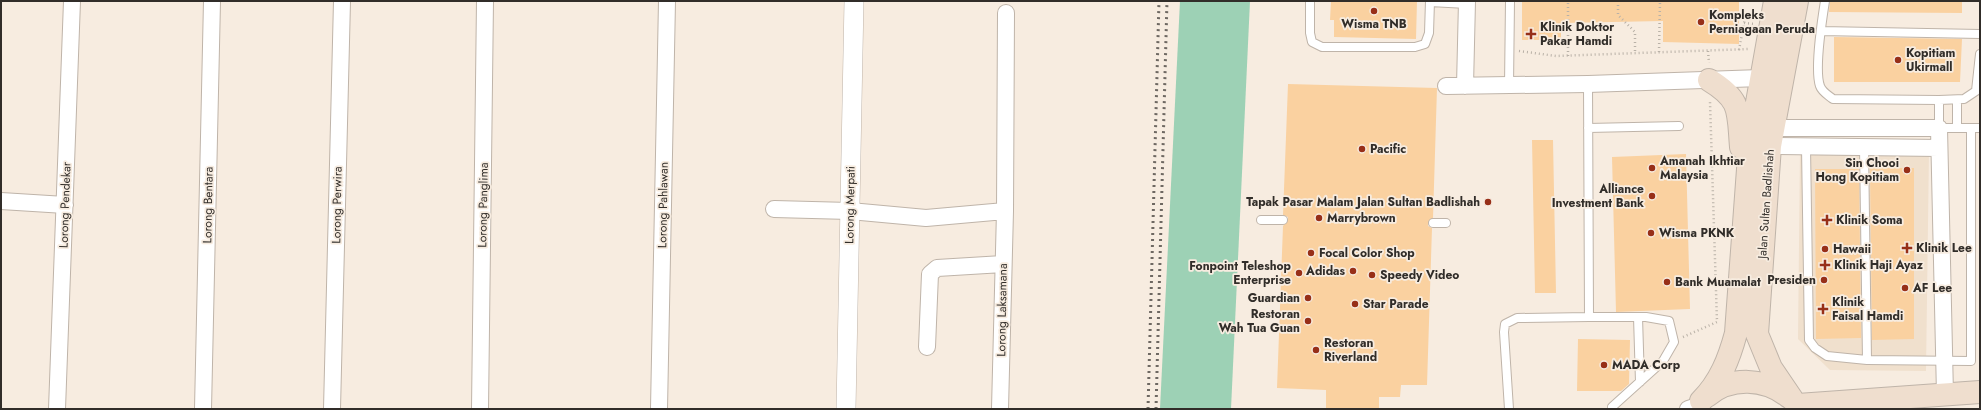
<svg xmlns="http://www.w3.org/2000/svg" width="1981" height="410" font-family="Jost,sans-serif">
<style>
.built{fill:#f0e0cd}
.green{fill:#9dd1b5}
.building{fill:#fad1a0}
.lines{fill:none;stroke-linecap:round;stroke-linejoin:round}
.service-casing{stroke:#bfb4a9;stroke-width:10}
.minor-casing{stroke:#bfb4a9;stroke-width:18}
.tertiary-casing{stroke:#bfb4a9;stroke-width:20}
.secondary-casing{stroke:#bfb4a9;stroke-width:24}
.path{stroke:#b9b1a7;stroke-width:2.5;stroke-dasharray:1 3;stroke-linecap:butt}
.service{stroke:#fff;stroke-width:8}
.minor{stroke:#fff;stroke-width:16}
.tertiary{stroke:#fff;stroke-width:19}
.secondary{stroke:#efdece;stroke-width:22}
.rail{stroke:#6e6862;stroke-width:3;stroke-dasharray:2 4;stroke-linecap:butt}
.poi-dot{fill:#972f18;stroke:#f7ece0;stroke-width:1.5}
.labels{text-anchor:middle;stroke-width:3.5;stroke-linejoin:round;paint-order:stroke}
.poi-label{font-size:12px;font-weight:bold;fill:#312d29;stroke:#f7ece0;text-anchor:start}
.street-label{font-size:12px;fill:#312d29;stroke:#f7ece0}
</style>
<rect width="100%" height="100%" fill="#f7ece0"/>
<!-- built -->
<path class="built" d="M1800 150 1929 151 1926 371 1830 370 1798 339Z"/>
<!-- green -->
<path class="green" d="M1180 1H1250L1231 409H1160Z"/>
<!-- building -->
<path class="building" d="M1331 1H1417L1416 39 1334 37V20H1330Z
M1522 1H1739V44L1663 42V21L1561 23V40H1522Z
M1830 1H1962V13L1829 12Z
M1834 37 1962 39 1960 82H1834Z
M1288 84 1437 88 1433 218 1428 223V226L1432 228 1427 385H1401L1400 397H1379V409H1326V390L1277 388 1283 226 1288 220V217L1283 215Z
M1532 140H1553L1556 293H1535Z
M1686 154 1690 309 1616 312 1612 157Z
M1870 168H1914V339L1872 340Z
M1815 169H1859L1861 338 1816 339Z
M1578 339 1630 340 1629 384 1621 391H1577Z"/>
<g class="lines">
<!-- service casing -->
<g class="service-casing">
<path id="service" d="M1310 1V33L1312 42 1322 47H1415L1425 44 1429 33 1430 1
M1825 1C1822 20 1814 69 1820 86 1822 92 1828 95 1833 99L1939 100 1964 99 1976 91 1980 54
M1430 2 1467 4
M1821 31 1980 34
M1509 86 1510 1
M1939 100V128H1980
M1588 128 1679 126
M1957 128V100
M1806 147 1809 340 1815 348 1827 356 1867 360 1971 361V128
M1864 147 1867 360
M1261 220H1283
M1433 223H1446
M1589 317H1646L1669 321 1674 342 1663 361 1612 407
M1638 317 1640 382
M1509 409 1504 332 1505 324 1517 318 1589 317 1588 84"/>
</g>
<!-- minor casing -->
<g class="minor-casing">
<path id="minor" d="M1446 86 1588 84 1761 78
M1465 86 1467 1
M1773 128H1939L1945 395
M1770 146 1939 148
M1 201 65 205
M774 209 850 211 926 218 1005 211
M927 347 930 274 937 268 1003 264
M57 409 72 1
M203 409 212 1
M332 409 342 1
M480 409 485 1
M659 409 667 1
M1000 409 1005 211 1006 13
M1688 409 1697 406"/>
</g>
<!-- tertiary casing -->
<g class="tertiary-casing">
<path id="tertiary" d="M846 409 854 1"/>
</g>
<!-- secondary casing -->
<g class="secondary-casing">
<path id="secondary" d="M1709 80C1742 100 1738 111 1741 147
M1707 396C1731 376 1765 378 1789 397
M1792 399 1771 368 1757 334 1770 146 1797 1
M1701 401C1720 382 1729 359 1736 333L1750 142 1775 1
M1798 405 1980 392"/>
</g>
<!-- path -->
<path class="path" d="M1618 1V15L1635 32V53
M1744 23 1755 24
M1739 50 1746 13 1756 15
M1519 51 1556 56 1749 49
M1708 51 1709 63
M1659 52 1660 1
M1568 56V1
M1683 337 1717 322 1710 102"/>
<!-- service -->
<use href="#service" class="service"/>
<!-- minor -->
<use href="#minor" class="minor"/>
<!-- tertiary -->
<use href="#tertiary" class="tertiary"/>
<!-- secondary -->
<use href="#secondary" class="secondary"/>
<!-- rail -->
<path class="rail" d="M1148 409 1159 1
M1156 409 1167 1"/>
</g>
<!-- markers -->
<g class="poi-dot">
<circle cx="1374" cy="11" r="4"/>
<circle cx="1701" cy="22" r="4"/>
<path d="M1529 28h4v4h4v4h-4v4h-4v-4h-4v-4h4z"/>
<circle cx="1898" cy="60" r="4"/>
<circle cx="1362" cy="149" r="4"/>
<circle cx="1652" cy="168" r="4"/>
<circle cx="1907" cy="170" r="4"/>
<circle cx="1652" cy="196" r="4"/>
<circle cx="1488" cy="202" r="4"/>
<circle cx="1319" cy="218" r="4"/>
<path d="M1825 214h4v4h4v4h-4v4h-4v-4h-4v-4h4z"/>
<circle cx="1651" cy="233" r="4"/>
<path d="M1905 242h4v4h4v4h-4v4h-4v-4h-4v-4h4z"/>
<circle cx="1825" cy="249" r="4"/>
<circle cx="1311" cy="253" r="4"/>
<path d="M1823 259h4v4h4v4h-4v4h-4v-4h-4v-4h4z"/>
<circle cx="1353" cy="271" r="4"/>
<circle cx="1299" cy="273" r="4"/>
<circle cx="1372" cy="275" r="4"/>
<circle cx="1824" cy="280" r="4"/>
<circle cx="1667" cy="282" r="4"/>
<circle cx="1905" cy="288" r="4"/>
<circle cx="1308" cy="298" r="4"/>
<circle cx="1355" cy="304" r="4"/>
<path d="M1821 303h4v4h4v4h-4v4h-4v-4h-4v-4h4z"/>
<circle cx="1308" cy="321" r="4"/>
<circle cx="1316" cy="350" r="4"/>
<circle cx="1604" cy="365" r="4"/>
</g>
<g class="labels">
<!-- poi labels -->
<g class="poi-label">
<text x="1709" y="19">Kompleks<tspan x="1709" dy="14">Perniagaan Peruda</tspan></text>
<text x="1374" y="28" text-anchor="middle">Wisma TNB</text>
<text x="1540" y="31">Klinik Doktor<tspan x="1540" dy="14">Pakar Hamdi</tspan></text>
<text x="1906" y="57">Kopitiam<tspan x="1906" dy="14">Ukirmall</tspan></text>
<text x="1370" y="153">Pacific</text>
<text x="1660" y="165">Amanah Ikhtiar<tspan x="1660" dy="14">Malaysia</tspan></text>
<text x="1899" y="167" text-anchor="end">Sin Chooi<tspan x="1899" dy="14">Hong Kopitiam</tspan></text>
<text x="1644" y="193" text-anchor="end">Alliance<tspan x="1644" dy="14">Investment Bank</tspan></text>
<text x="1480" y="206" text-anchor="end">Tapak Pasar Malam Jalan Sultan Badlishah</text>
<text x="1327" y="222">Marrybrown</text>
<text x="1836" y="224">Klinik Soma</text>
<text x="1659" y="237">Wisma PKNK</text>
<text x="1916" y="252">Klinik Lee</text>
<text x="1833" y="253">Hawaii</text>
<text x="1319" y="257">Focal Color Shop</text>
<text x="1834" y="269">Klinik Haji Ayaz</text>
<text x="1291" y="270" text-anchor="end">Fonpoint Teleshop<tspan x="1291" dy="14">Enterprise</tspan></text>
<text x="1345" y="275" text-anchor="end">Adidas</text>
<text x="1380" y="279">Speedy Video</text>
<text x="1816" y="284" text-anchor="end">Presiden</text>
<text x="1675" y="286">Bank Muamalat</text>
<text x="1913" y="292">AF Lee</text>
<text x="1300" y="302" text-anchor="end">Guardian</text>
<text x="1832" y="306">Klinik<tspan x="1832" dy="14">Faisal Hamdi</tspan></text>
<text x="1363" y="308">Star Parade</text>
<text x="1300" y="318" text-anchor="end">Restoran<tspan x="1300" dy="14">Wah Tua Guan</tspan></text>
<text x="1324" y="347">Restoran<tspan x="1324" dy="14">Riverland</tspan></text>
<text x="1612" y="369">MADA Corp</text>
</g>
<!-- street labels -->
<g class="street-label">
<text transform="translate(1766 204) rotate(-86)" y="4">Jalan Sultan Badlishah</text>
<text transform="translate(65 205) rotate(-88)" y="4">Lorong Pendekar</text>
<text transform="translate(208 205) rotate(-89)" y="4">Lorong Bentara</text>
<text transform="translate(337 205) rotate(-89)" y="4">Lorong Perwira</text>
<text transform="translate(483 205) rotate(-89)" y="4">Lorong Panglima</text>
<text transform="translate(663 205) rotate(-89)" y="4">Lorong Pahlawan</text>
<text transform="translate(850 205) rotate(-89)" y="4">Lorong Merpati</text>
<text transform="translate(1002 310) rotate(-89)" y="4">Lorong Laksamana</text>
</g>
</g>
<!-- border -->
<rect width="1981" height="410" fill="none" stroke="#312d29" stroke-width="4"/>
</svg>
